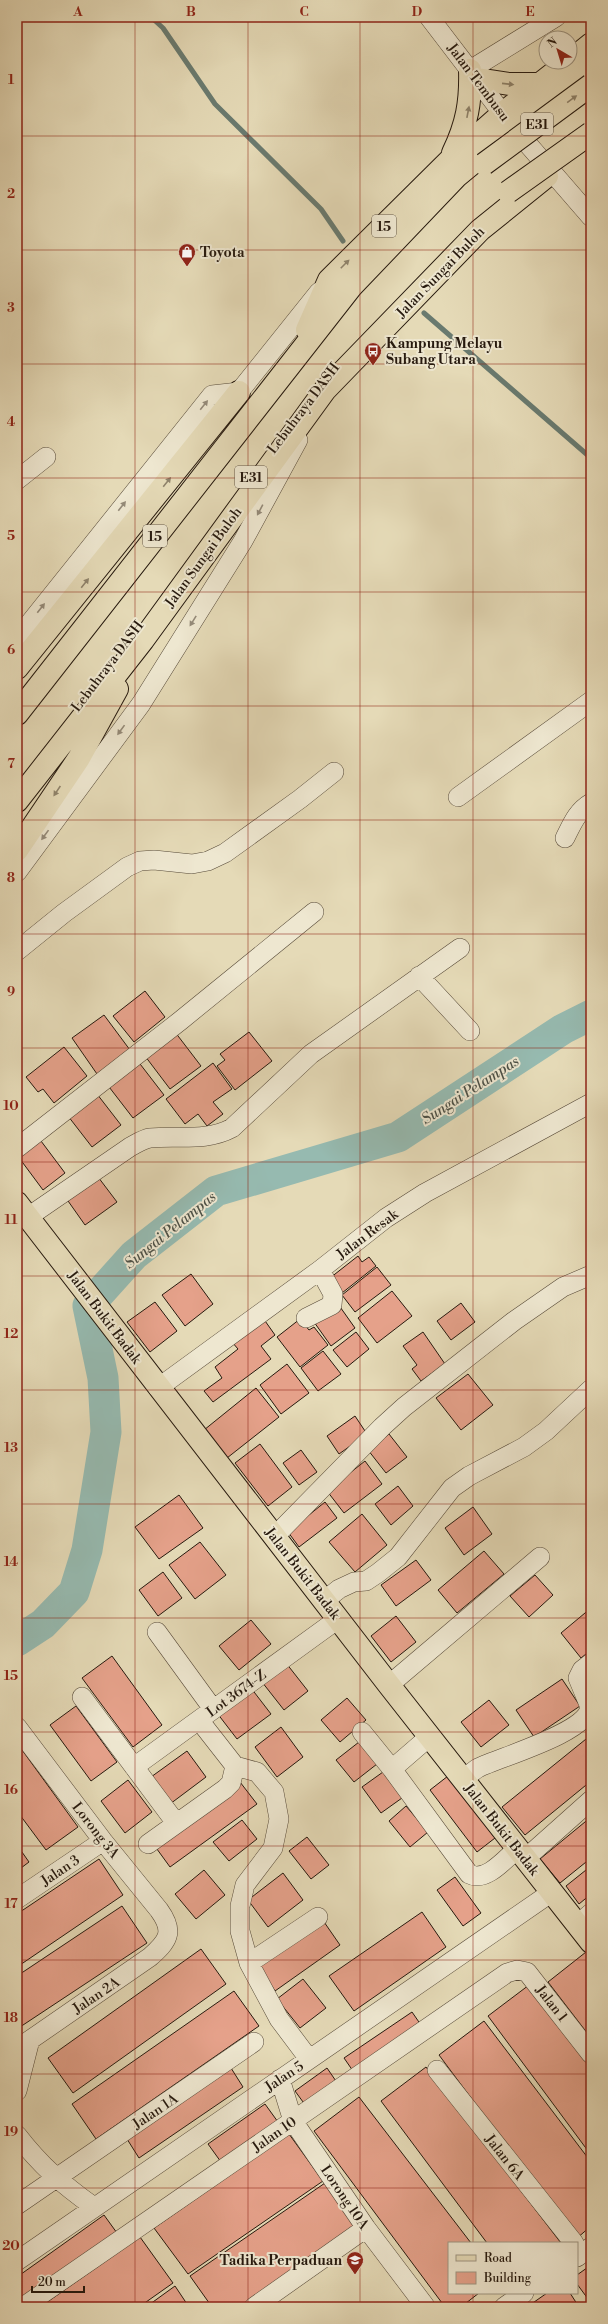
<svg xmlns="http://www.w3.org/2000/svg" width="608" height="2324" font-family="'Libre Bodoni',serif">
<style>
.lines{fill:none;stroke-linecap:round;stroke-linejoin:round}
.stream{stroke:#697a6f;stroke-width:5}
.river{stroke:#96bab0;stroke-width:31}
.building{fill:#e5a18a;stroke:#26190e}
.minor-casing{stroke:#564938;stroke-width:20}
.major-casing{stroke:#26190e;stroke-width:24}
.highway-casing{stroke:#26190e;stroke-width:24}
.minor{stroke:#eee7d0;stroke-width:19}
.major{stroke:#e5dab7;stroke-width:22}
.highway{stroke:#e5dab7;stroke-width:22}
.highway-bridge-casing{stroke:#26190e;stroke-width:24;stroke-linecap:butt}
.highway-bridge{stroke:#e5dab7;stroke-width:22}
.oneway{fill:#8f836b}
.oneway2{fill:#948a79}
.grid{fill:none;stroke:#8f2418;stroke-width:1;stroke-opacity:0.55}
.labels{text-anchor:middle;stroke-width:4;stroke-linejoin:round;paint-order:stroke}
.shield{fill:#eee7d0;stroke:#625748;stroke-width:1}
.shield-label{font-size:13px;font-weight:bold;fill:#26190e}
.street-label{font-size:14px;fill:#26190e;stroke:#eee7d0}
.poi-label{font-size:14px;font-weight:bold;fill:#26190e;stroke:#eee7d0;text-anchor:start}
.water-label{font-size:15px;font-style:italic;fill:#4d5147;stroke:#eee7d0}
.neatline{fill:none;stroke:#8f2418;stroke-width:1.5}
.grid-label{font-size:13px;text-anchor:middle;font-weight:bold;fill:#8f2418}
</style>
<rect width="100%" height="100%" fill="#e5dab7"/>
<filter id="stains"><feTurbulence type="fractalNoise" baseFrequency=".005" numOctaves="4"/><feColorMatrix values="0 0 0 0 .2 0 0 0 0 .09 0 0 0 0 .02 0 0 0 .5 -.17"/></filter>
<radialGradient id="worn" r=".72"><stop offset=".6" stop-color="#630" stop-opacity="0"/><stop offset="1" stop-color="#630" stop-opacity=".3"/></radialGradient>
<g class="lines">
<!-- stream -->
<path class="stream" d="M151 17 163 28 215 104 321 209 343 241
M424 313 591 458"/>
<!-- river -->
<path class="river" d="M17 1641 43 1624 74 1592 87 1550 106 1432 103 1378 88 1306 134 1255 216 1191 398 1137 563 1029 591 1015"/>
</g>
<!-- building -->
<path class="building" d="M145 991 165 1017 134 1042 113 1016Z
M104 1015 130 1050 97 1074 72 1038Z
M175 1032 201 1066 170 1089 145 1056Z
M249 1032 272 1061 235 1090 217 1066 225 1060 220 1054Z
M64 1047 87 1076 54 1103 43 1089 38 1092 26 1077Z
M137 1060 164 1095 133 1118 106 1083Z
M213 1063 232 1089 213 1102 223 1114 207 1126 198 1114 185 1124 166 1099Z
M97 1094 121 1125 92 1147 68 1116Z
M38 1137 65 1173 43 1190 17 1155Z
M92 1169 117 1202 85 1225 61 1191Z
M358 1256 362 1262 369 1257 376 1266 342 1293 330 1278Z
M377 1267 391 1285 355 1312 342 1295Z
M191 1274 213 1304 185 1326 162 1295Z
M392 1291 412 1316 377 1343 358 1318Z
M155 1302 177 1331 150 1352 127 1322Z
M461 1303 475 1322 451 1340 437 1321Z
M338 1304 355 1328 331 1346 314 1322Z
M263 1318 275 1335 261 1346 271 1359 213 1402 204 1391 222 1378 215 1367 238 1349 232 1342Z
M300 1319 309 1330 314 1327 328 1345 300 1367 277 1337Z
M356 1332 369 1349 347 1367 333 1350Z
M423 1332 445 1364 421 1381 412 1369 417 1365 403 1346Z
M323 1351 341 1374 318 1391 301 1368Z
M287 1364 309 1393 281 1414 260 1385Z
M468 1374 493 1405 461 1430 436 1398Z
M256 1388 279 1417 227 1458 204 1430Z
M355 1416 367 1434 339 1454 327 1436Z
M389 1434 407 1457 386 1473 368 1450Z
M260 1444 292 1487 268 1506 235 1463Z
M301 1450 317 1472 299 1485 283 1463Z
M365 1461 382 1484 344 1513 327 1491Z
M398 1486 413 1506 391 1525 375 1504Z
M179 1495 203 1528 159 1559 135 1527Z
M325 1502 337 1518 299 1547 288 1532Z
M473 1507 492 1534 464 1555 445 1528Z
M362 1514 387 1545 355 1572 329 1542Z
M200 1542 226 1575 195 1599 169 1565Z
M484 1551 504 1574 457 1613 438 1590Z
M416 1560 431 1580 396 1606 381 1585Z
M163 1572 182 1598 158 1616 139 1590Z
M535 1575 553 1595 529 1617 510 1596Z
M591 1608V1650L581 1658 561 1633Z
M396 1616 416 1642 391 1662 371 1636Z
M251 1620 271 1644 239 1670 219 1646Z
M112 1656 162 1725 133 1747 82 1678Z
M286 1663 308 1691 284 1710 262 1682Z
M562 1679 580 1706 534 1737 516 1710Z
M251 1688 271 1714 237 1739 217 1713Z
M347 1698 366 1720 340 1742 321 1720Z
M489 1700 509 1725 481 1747 461 1722Z
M76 1706 117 1762 91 1781 50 1725Z
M281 1727 303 1757 277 1777 255 1747Z
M591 1735V1781L525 1835 502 1807Z
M359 1742 377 1764 354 1782 336 1760Z
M17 1743 78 1827 46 1850 17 1811Z
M187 1751 206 1777 170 1804 151 1777Z
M383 1772 402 1798 381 1813 362 1787Z
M448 1776 495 1838 477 1852 430 1790Z
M128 1780 152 1812 125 1833 101 1801Z
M240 1782 257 1804 170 1867 154 1845Z
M406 1806 428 1832 410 1847 389 1821Z
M591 1817V1858L560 1883 540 1859Z
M242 1820 257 1839 229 1861 213 1842Z
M307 1837 329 1865 311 1879 289 1851Z
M17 1845 29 1862 17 1871Z
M99 1859 123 1895 17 1967V1914Z
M591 1866V1894L579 1904 566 1886Z
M204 1870 225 1895 196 1919 175 1894Z
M283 1873 303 1900 268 1927 248 1900Z
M455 1877 481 1913 463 1926 437 1890Z
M122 1906 147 1943 17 2029V1976Z
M422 1912 446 1947 354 2011 329 1976Z
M322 1919 340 1945 275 1991 257 1964Z
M201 1949 226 1984 73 2093 48 2058Z
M586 1952 591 1958V2038L548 1982Z
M303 1979 326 2008 300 2028 277 1999Z
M533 1982 591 2059V2155L488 2016Z
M234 1991 259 2026 96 2139 72 2104Z
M412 2012 421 2025 353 2071 344 2058Z
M484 2021 591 2162V2226L576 2239 439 2055Z
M426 2067 561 2243H487L381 2101Z
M231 2068 243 2087 139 2158 127 2139Z
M327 2068 338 2084 306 2106 295 2091Z
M359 2097 471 2243H449V2293H479L461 2307H445L314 2131Z
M265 2104 278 2122 221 2162 208 2144Z
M289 2134 323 2181 188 2274 154 2228Z
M325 2183 358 2230 246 2307H212L190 2276Z
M104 2215 117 2233 17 2304V2277Z
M140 2237 173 2283 139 2307H40Z
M591 2265V2303L577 2284V2275Z
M175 2286 189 2307H146Z
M547 2293H570L579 2307H527Z"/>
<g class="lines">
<!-- minor casing -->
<g class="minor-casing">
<path id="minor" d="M429 17 513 127 591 217
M470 70 556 17
M17 480 46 457
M17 639 212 395 239 392 319 292
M458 797 591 701
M565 838C572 824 577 811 591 803
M17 872 141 704 243 541 298 440
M17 951 64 913 127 867 140 861 154 860 192 864 208 861 225 853 300 799 334 772
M419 976 470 1031
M17 1148 180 1021 314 912
M28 1217 130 1147C136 1144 143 1139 150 1138 178 1135 206 1142 232 1128L311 1054 460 948
M306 1318 332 1305 333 1294 320 1270
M158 1388 320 1270 386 1218 425 1193 591 1103
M275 1536 382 1427 404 1407 514 1321 563 1287 591 1275
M324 1601 339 1589 354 1582 366 1581 378 1573 398 1557 452 1488 469 1476 524 1447 546 1431 591 1389
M157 1632 213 1709
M389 1685 540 1557
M82 1697 176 1823
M199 1720 235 1766 257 1772 274 1792 279 1819 273 1848 245 1885 240 1906V1931L249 1963 279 2019 309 2059
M17 1727 103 1841 159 1910C175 1932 168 1941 150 1957L17 2049
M362 1732 392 1769 469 1874C486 1883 505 1859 518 1848
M134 1767 338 1619
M392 1769 429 1737
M463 1779C468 1776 473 1771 478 1768 500 1757 587 1733 590 1707L578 1678 582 1670 591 1663
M148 1844 225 1789 231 1783 235 1766
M526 1858 591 1800
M17 1899 103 1841
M577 1925 591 1913
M249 1963 318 1917
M437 2070 574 2243
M280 2079 293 2121 366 2228 425 2306
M17 2091 30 2040
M17 2135C41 2166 62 2184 94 2207
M17 2205 254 2042
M577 2257 591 2247
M17 2261 552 1892
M23 2307 507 1973 517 1970 527 1972 591 2054
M254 2307 366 2228
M504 2307 524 2293"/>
</g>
<!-- major casing -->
<g class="major-casing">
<path id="major" d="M17 1203 389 1685 591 1942"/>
</g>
<!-- highway casing -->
<g class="highway-casing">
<path id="highway" d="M570 61 591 44
M477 79 509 84H539
M453 153C467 124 471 102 470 70
M307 330 329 280 449 161 503 113 568 62
M17 668 239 392
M17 714 351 287 457 176 591 65
M17 801 143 640 325 390 480 230 547 176
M17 850 79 758 117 689"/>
</g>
<!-- minor -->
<use href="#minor" class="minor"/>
<!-- major -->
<use href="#major" class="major"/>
<!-- highway -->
<use href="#highway" class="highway"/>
<!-- highway-bridge casing -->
<g class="highway-bridge-casing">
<path id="highway-bridge" d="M484 164 591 85
M508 192 591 133"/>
</g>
<!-- highway-bridge -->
<use href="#highway-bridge" class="highway-bridge"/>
</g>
<!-- one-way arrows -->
<defs><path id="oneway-solid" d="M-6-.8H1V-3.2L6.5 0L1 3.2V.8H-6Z"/></defs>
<g class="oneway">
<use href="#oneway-solid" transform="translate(508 84) rotate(6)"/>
<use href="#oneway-solid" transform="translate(572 99) rotate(-36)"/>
<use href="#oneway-solid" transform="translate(468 112) rotate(-79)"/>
<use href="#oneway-solid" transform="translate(345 264) rotate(-45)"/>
<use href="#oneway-solid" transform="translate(167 482) rotate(-51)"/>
<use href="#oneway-solid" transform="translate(85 583) rotate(-51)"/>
<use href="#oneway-solid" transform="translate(57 791) rotate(124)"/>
</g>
<g class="oneway2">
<use href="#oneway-solid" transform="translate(204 405) rotate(-51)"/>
<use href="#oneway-solid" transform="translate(122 506) rotate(-52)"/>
<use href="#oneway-solid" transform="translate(260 510) rotate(118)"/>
<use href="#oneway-solid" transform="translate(41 608) rotate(-52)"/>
<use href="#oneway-solid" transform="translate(193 621) rotate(122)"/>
<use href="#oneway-solid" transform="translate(121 730) rotate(126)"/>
<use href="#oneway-solid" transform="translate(45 835) rotate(126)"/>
</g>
<!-- grid -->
<path class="grid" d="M135 17V2307M248 17V2307M360 17V2307M473 17V2243M17 136H591M17 250H591M17 364H591M17 478H591M17 592H591M17 706H591M17 820H591M17 934H591M17 1048H591M17 1162H591M17 1276H591M17 1390H591M17 1504H591M17 1618H591M17 1732H591M17 1846H591M17 1960H591M17 2074H591M17 2188H591M473 2293V2307"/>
<!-- icons -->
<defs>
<g id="shop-pin" transform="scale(0.9)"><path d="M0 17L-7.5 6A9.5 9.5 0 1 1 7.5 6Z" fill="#8f2418" stroke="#eee7d0"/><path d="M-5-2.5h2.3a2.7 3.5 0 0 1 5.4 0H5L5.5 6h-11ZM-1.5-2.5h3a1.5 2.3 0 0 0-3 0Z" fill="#fff"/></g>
<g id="bus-pin" transform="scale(0.9)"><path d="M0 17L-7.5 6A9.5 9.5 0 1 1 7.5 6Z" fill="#8f2418" stroke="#eee7d0"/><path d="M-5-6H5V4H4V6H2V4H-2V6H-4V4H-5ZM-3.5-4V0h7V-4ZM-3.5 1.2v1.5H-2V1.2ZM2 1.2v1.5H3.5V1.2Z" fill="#fff"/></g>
<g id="school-pin" transform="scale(0.9)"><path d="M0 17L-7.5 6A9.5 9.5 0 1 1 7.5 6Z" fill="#8f2418" stroke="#eee7d0"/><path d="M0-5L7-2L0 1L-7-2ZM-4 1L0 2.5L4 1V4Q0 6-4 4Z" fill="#fff"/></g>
</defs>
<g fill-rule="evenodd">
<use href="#shop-pin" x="187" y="252"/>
<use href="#bus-pin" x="373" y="351"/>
<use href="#school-pin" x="355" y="2260"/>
</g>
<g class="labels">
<!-- shield labels -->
<g class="shield">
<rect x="521" y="113" width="32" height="22" rx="3"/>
<rect x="372" y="215" width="24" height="22" rx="3"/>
<rect x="235" y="466" width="32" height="22" rx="3"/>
<rect x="143" y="525" width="24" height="22" rx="3"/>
</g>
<g class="shield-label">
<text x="537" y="129">E31</text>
<text x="384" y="231">15</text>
<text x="251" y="482">E31</text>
<text x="155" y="541">15</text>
</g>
<!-- street labels -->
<g class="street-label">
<text transform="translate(479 82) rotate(53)" y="5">Jalan Tembusu</text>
<text transform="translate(440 272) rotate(-46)" y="5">Jalan Sungai Buloh</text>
<text transform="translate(303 408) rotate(-53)" y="5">Lebuhraya DASH</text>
<text transform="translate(203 557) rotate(-54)" y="5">Jalan Sungai Buloh</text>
<text transform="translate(107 666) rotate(-53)" y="5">Lebuhraya DASH</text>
<text transform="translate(367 1234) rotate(-37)" y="5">Jalan Resak</text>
<text transform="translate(105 1317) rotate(53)" y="5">Jalan Bukit Badak</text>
<text transform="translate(303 1573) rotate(52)" y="5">Jalan Bukit Badak</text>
<text transform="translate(236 1693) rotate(-36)" y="5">Lot 3674-Z</text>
<text transform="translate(502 1829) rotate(52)" y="5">Jalan Bukit Badak</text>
<text transform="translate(96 1830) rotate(52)" y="5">Lorong 3A</text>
<text transform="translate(60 1870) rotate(-34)" y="5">Jalan 3</text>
<text transform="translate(96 1995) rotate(-34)" y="5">Jalan 2A</text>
<text transform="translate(552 2003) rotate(52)" y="5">Jalan 1</text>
<text transform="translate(284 2076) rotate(-34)" y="5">Jalan 5</text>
<text transform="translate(155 2111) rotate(-34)" y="5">Jalan 1A</text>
<text transform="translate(274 2134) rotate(-35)" y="5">Jalan 10</text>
<text transform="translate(505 2157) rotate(52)" y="5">Jalan 6A</text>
<text transform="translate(345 2197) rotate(56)" y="5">Lorong 10A</text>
</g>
<!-- poi labels -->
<g class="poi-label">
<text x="200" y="257">Toyota</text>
<text x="386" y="348">Kampung Melayu<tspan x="386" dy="16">Subang Utara</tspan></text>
<text x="342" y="2265" text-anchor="end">Tadika Perpaduan</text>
</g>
<!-- water labels -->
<g class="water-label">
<text transform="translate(470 1090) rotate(-33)" y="5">Sungai Pelampas</text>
<text transform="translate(170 1230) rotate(-39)" y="5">Sungai Pelampas</text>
</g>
</g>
<!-- margin -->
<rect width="608" height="2324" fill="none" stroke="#e5dab7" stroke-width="44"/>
<!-- legend -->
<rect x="448" y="2242" width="130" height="52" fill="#eee7d0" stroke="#9e9582"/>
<rect x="456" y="2255" width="20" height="6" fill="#e5dab7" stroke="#9e9582"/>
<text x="484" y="2262" font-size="12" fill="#26190e">Road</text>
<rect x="456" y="2272" width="20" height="12" fill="#e5a18a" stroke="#9e9582"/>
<text x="484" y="2282" font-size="12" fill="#26190e">Building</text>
<!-- north arrow -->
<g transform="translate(558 50) rotate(322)"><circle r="19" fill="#eee7d0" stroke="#9e9582"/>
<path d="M0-3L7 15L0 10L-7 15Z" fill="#8f2418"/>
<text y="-6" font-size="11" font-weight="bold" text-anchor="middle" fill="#26190e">N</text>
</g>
<!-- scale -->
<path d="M32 2286v6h52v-6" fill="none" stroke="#26190e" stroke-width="2"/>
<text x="38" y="2286" font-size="12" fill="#26190e" stroke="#eee7d0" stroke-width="3" paint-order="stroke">20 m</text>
<rect x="22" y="22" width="564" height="2280" class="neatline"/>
<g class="grid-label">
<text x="78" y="16">A</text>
<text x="191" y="16">B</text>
<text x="304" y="16">C</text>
<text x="417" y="16">D</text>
<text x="530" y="16">E</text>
<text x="11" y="84">1</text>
<text x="11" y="198">2</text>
<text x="11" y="312">3</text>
<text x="11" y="426">4</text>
<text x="11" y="540">5</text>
<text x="11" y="654">6</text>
<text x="11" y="768">7</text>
<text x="11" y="882">8</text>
<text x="11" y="996">9</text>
<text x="11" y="1110">10</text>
<text x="11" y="1224">11</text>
<text x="11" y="1338">12</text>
<text x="11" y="1452">13</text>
<text x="11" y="1566">14</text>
<text x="11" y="1680">15</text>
<text x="11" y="1794">16</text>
<text x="11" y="1908">17</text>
<text x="11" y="2022">18</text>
<text x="11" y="2136">19</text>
<text x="11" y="2250">20</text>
</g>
<rect width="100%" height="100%" filter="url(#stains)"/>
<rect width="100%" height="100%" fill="url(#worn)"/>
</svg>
